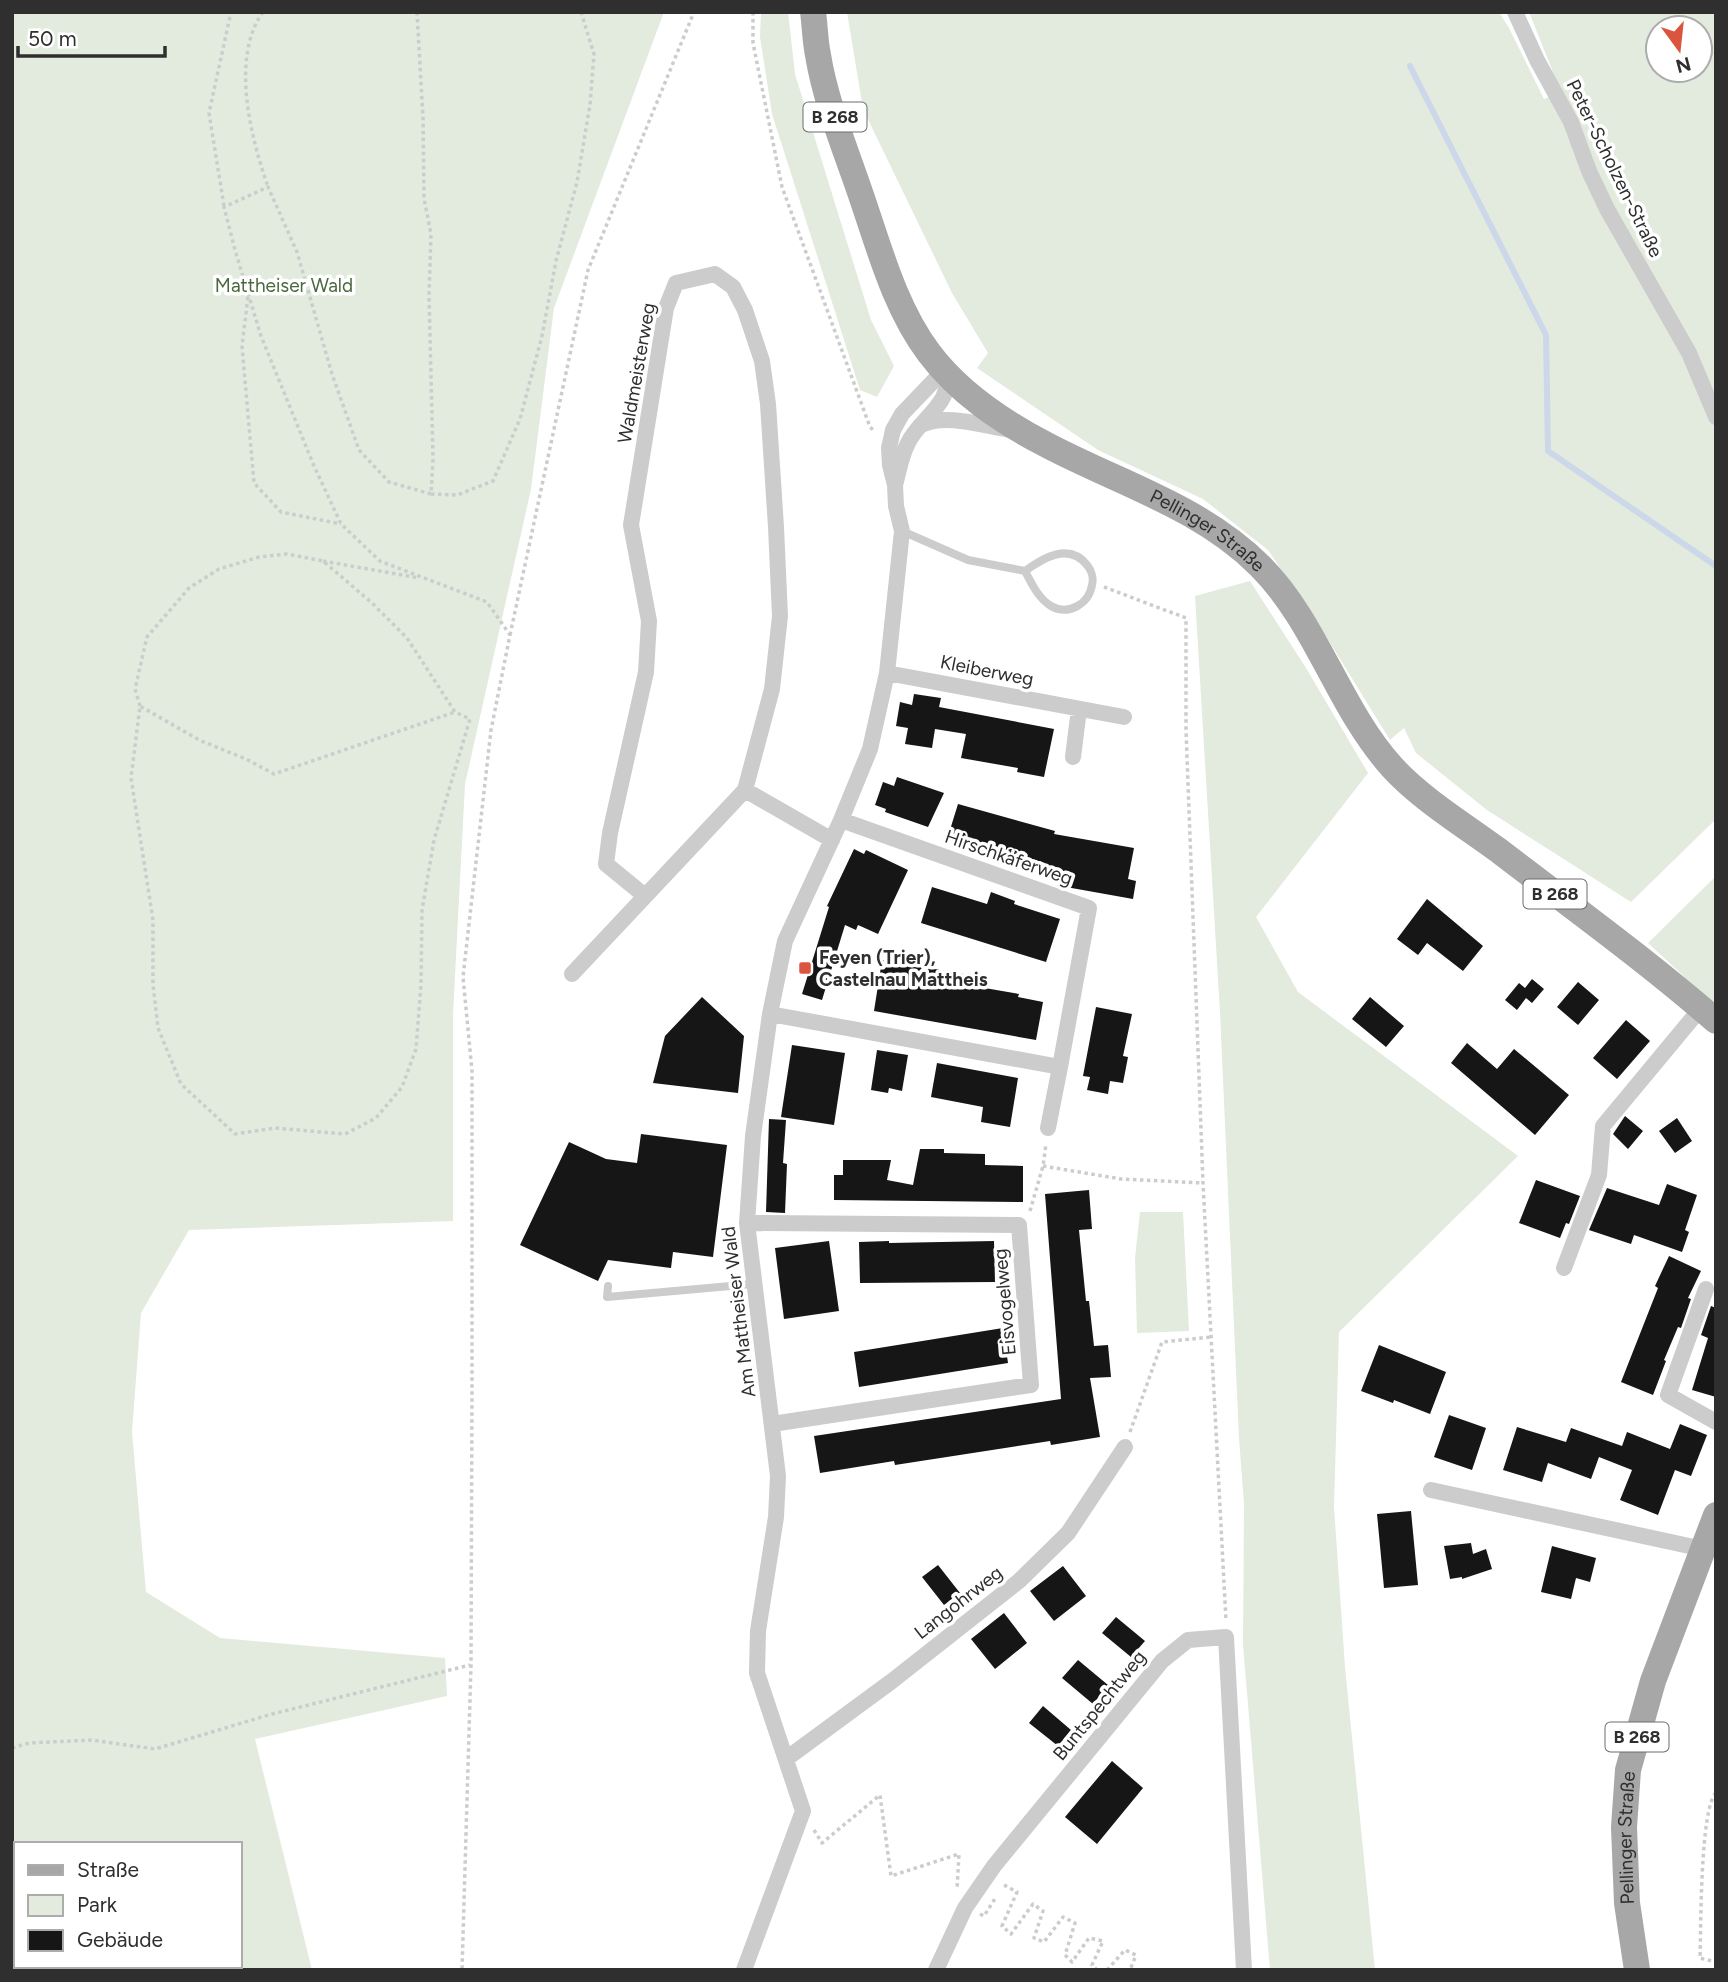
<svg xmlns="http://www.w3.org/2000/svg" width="1728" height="1982" font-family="Figtree,sans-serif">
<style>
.green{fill:#e2ebde;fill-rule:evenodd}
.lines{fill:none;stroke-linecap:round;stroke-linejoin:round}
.stream{stroke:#ccd7ea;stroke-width:6}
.building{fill:#161616}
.path{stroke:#ccc;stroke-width:3.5;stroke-dasharray:3.5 3.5;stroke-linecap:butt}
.service{stroke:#ccc;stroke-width:8}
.minor{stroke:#ccc;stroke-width:16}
.primary{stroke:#a7a7a7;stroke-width:26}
.poi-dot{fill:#da553e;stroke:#fff;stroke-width:2.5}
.labels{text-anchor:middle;stroke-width:7;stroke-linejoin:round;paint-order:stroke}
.shield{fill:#fff;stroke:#6d6d6d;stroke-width:2}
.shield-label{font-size:18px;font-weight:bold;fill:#2f2f2f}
.street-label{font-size:19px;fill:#2f2f2f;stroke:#fff}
.park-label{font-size:19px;fill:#49683f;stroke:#fff}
.poi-label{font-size:19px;font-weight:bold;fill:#2f2f2f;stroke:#fff;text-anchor:start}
</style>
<rect width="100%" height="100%" fill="#fff"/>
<!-- green -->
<path class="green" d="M12 12H664L554 308 531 489 465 784 453 1014V1221L189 1230 141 1313 132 1432 146 1592 220 1638 445 1658 447 1696 255 1739 312 1970H12ZM16 1844H240V1966H16Z
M761 12H788L795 74 871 320 894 366 877 397 860 390 772 114 760 37Z
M847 12H1499L1509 28 1544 99 1561 92 1529 12H1716V819L1631 902 1487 810 1416 753 1404 728 1390 740 1324 633 1268 550 1203 499 1098 450 977 368 988 353 952 293 863 109ZM1658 28H1700V70H1658Z
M1250 581 1306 668 1368 773 1256 917 1298 992 1518 1156 1339 1332 1334 1507 1345 1667 1375 1970H1270L1243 1644 1244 1504 1239 1438 1220 1012 1195 596Z
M1716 876V1006L1648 943Z
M1140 1212H1183L1189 1331 1137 1333 1135 1258Z"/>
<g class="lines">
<!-- stream -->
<path class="stream" d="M1410 66 1546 335 1548 451 1716 566"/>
</g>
<!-- building -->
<path class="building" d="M914 694 941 698 939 707 1054 729 1044 777 1017 772 1018 768 961 758 966 734 935 729 932 748 905 744 908 728 896 726 900 702 912 705Z
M897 777 944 793 928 827 885 812 886 809 875 805 883 782 894 786Z
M958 804 1055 831 1054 834 1134 848 1128 879 1136 881 1133 899 1066 887 1068 874 1044 867 1045 863 949 833Z
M854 849 864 854 866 850 908 870 878 934 858 925 856 930 845 925 822 1000 802 994 829 907 827 906Z
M932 887 987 904 991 892 1015 901 1014 904 1060 919 1046 962 921 923Z
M1427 899 1483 946 1463 971 1427 943 1418 955 1397 939Z
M882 960 981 977 979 987 1019 994 1018 997 1043 1002 1036 1040 874 1011Z
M1532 979 1544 989 1532 1003 1526 998 1517 1010 1505 1000 1519 983 1525 988Z
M1578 982 1599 1000 1578 1025 1557 1007Z
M702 997 744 1036 738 1093 653 1083 665 1036Z
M1370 997 1404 1026 1386 1047 1352 1019Z
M1096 1007 1132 1014 1123 1056 1128 1057 1123 1083 1110 1081 1108 1094 1087 1090 1090 1077 1083 1076Z
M1626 1020 1650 1041 1617 1079 1593 1058Z
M1467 1043 1497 1069 1514 1049 1569 1095 1535 1135 1451 1063Z
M792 1045 845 1053 834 1125 781 1117Z
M877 1050 908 1055 902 1091 889 1088 888 1093 871 1090Z
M937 1063 1018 1078 1010 1127 981 1122 983 1107 931 1097Z
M1625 1116 1643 1131 1628 1149 1613 1134Z
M1677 1118 1692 1141 1675 1153 1659 1131Z
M769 1119 786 1120 783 1163 787 1164 785 1213 766 1212Z
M641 1134 727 1145 713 1257 673 1252 671 1268 608 1260 598 1281 520 1245 569 1142 606 1159 637 1163Z
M920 1149H944V1153L985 1154V1165L1023 1166V1202L834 1200V1175H843V1160H891L887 1180 913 1185Z
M1536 1180 1580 1196 1569 1224 1566 1223 1560 1238 1519 1223Z
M1667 1184 1697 1195 1685 1230 1689 1232 1682 1252 1634 1235 1631 1244 1589 1230 1607 1188 1659 1205Z
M1089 1190 1092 1229 1079 1230 1086 1301H1089L1094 1346 1108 1345 1111 1377 1090 1378 1100 1437 1051 1445 1050 1441 895 1465 894 1461 820 1473 814 1436 1061 1399 1045 1194Z
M829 1241 839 1311 784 1319 775 1248Z
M889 1241V1243L994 1241 995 1282 860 1283 859 1242Z
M1669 1256 1701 1271 1688 1298 1691 1299 1681 1328 1678 1327 1664 1360 1666 1361 1653 1395 1621 1382 1658 1288 1655 1286Z
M1711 1306 1716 1308V1397L1692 1390 1708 1338 1701 1335Z
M1003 1328 1008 1363 859 1387 854 1352Z
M1379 1345 1446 1372 1430 1414 1394 1400 1393 1403 1361 1391Z
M1449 1415 1486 1428 1472 1470 1434 1457Z
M1680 1424 1707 1435 1691 1476 1675 1470 1658 1515 1620 1500 1632 1470 1599 1457 1591 1479 1548 1463 1542 1482 1503 1470 1517 1427 1566 1442 1571 1428 1622 1446 1627 1432 1670 1449Z
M1411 1511 1418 1585 1384 1588 1377 1514Z
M1471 1543 1473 1554 1486 1549 1492 1569 1462 1579V1577L1450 1579 1444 1546Z
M1552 1546 1596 1558 1590 1582 1576 1578 1571 1599 1541 1592Z
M938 1565 960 1593 944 1605 922 1577Z
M1063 1566 1086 1596 1054 1621 1030 1591Z
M1004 1613 1027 1643 995 1669 971 1639Z
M1116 1617 1145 1641 1131 1657 1102 1633Z
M1078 1660 1108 1685 1093 1704 1062 1678Z
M1043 1706 1071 1730 1058 1746 1029 1723Z
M1112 1761 1143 1788 1097 1844 1065 1817Z"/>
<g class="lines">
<!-- path -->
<path class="path" d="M263 12C230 58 251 138 268 187
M417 12 423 118 424 198 431 234 429 295 433 459 431 494 389 482 359 450 332 374 297 252 268 187 224 207 235 250 261 336 314 466 341 524 380 561 487 602 510 635 491 730 463 977 472 1071V1387L471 1665 462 1970
M753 12V43L782 187 870 427 874 431
M224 206 209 113 231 12
M248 297 242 346 254 483 281 512 341 524
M431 494 457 495 493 481 520 419 542 336 556 261 577 182 590 105 594 54 581 12
M323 561 419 578
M1104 587 1186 618V730L1203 1183 1226 1621
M510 635 588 270 694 12
M140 706 135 689 147 637 189 588 219 569 259 557 287 554 323 561 372 603 407 638 455 712 470 719 434 840 422 910 421 985 416 1049 402 1087 376 1118 345 1134 275 1128 235 1134 181 1084 158 1028 153 985V920L131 778 140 706 199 740 246 759 274 774 455 712
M1043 1166 1121 1179 1203 1183
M1030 1211 1043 1166 1046 1144
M1130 1432 1162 1342 1211 1337
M12 1748 29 1743 92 1740 155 1749 272 1714 470 1665
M1716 1793C1700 1808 1701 1930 1700 1958L1716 1962
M814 1830 822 1843 880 1795 891 1876 959 1854 957 1890
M1004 1885 1017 1892 1002 1926 1011 1934 1033 1904 1043 1911 1034 1938 1044 1942 1063 1917 1075 1923 1065 1955 1072 1962 1089 1938 1103 1941 1092 1965 1097 1970
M980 1914 984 1916 996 1897
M1107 1970 1125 1950 1136 1955 1130 1970"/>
<!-- service -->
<path class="service" d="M902 531 968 560 1025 571C1043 558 1069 542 1087 565 1091 570 1094 578 1092 585 1089 604 1068 616 1051 606 1038 598 1032 584 1025 571
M608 1286 607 1297 753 1284"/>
<!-- minor -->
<path class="minor" d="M1515 12 1537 60 1571 122 1589 171 1607 209 1689 353 1716 417
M921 425C947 413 983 426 1011 430
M887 673 1124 717
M1073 757 1079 709
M645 896 606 864 610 833 646 672 649 621 631 525 666 308 676 283 715 274 733 287 745 310 762 361 768 404 776 527 780 616 772 689 745 790 832 840
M572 974 745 790
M770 1014 1060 1067 1089 908 841 820
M1048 1128 1060 1067
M747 1223 1019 1225 1031 1385 772 1424
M1564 1268 1599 1175 1603 1126 1701 1008
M1706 1289 1668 1395 1716 1422
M1431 1490 1703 1549
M786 1759 892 1681 1019 1581 1068 1533 1125 1447
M744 1970 803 1811 757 1673 758 1631 776 1517 778 1476 747 1223 753 1136 770 1014 785 941 841 820 870 749 887 673 902 531 896 506 895 485 890 465 889 448 893 430 902 414 944 370C957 402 920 417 908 443 901 456 899 471 895 485
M936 1970 965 1908 994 1866 1162 1661 1188 1640 1226 1637 1244 1970"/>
<!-- primary -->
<g class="primary">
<path id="s1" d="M813 12C815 26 815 41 818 55 826 105 848 155 864 204 881 254 896 309 929 353 959 393 1001 421 1045 444 1118 483 1200 506 1260 566 1317 623 1338 707 1392 767 1420 798 1464 825 1498 850 1571 906 1646 960 1716 1021"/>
<path id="s2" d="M1637 1970 1627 1903 1624 1827 1628 1770 1653 1681 1716 1515"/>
</g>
</g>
<!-- markers -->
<rect class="poi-dot" x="798" y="961" width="14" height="14" rx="3.5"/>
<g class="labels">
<!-- shield labels -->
<g class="shield">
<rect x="803.5" y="102.5" width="63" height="29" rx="5"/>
<rect x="1523.5" y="879.5" width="63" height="29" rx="5"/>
<rect x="1605.5" y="1722.5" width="63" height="29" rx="5"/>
</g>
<g class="shield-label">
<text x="835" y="123">B 268</text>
<text x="1555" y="900">B 268</text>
<text x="1637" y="1743">B 268</text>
</g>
<!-- street labels -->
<g class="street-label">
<text transform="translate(1615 168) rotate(64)" y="7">Peter-Scholzen-Straße</text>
<text transform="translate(636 373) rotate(-80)" y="7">Waldmeisterweg</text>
<text dy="7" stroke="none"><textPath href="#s1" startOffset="696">Pellinger Straße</textPath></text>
<text transform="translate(987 670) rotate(11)" y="7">Kleiberweg</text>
<text transform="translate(1009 857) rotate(19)" y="7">Hirschkäferweg</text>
<text transform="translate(1004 1302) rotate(-95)" y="7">Eisvogelweg</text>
<text transform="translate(738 1312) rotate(-97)" y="7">Am Mattheiser Wald</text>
<text transform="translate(958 1602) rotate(-38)" y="7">Langohrweg</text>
<text transform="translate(1099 1705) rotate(-51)" y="7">Buntspechtweg</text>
<text dy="7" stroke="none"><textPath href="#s2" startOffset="133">Pellinger Straße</textPath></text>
</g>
<!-- park labels -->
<g class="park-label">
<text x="284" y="292">Mattheiser Wald</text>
</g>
<!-- poi labels -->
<g class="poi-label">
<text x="819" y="964">Feyen (Trier),<tspan x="819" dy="22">Castelnau Mattheis</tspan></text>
</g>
</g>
<!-- border -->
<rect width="1728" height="1982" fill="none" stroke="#2f2f2f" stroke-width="28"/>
<!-- legend -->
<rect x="14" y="1842" width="228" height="126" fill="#ffffff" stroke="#acacac" stroke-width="2"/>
<rect x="28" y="1865" width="35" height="10" fill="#a7a7a7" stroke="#acacac" stroke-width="2"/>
<text x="77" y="1877" font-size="21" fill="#2f2f2f">Straße</text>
<rect x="28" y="1895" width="35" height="21" fill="#e2ebde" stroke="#acacac" stroke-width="2"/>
<text x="77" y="1912" font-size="21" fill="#2f2f2f">Park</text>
<rect x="28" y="1930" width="35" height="21" fill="#161616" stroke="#acacac" stroke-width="2"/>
<text x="77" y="1947" font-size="21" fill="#2f2f2f">Gebäude</text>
<!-- north arrow -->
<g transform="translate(1679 49) rotate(165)"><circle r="33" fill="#ffffff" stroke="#acacac" stroke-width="2"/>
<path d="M0-5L12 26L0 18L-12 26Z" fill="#da553e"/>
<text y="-10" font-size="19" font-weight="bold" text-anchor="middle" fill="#2f2f2f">N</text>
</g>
<!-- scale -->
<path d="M18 46v10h147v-10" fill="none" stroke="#2f2f2f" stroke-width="3.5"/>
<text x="28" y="46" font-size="21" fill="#2f2f2f" stroke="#ffffff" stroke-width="5" paint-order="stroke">50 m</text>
</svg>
